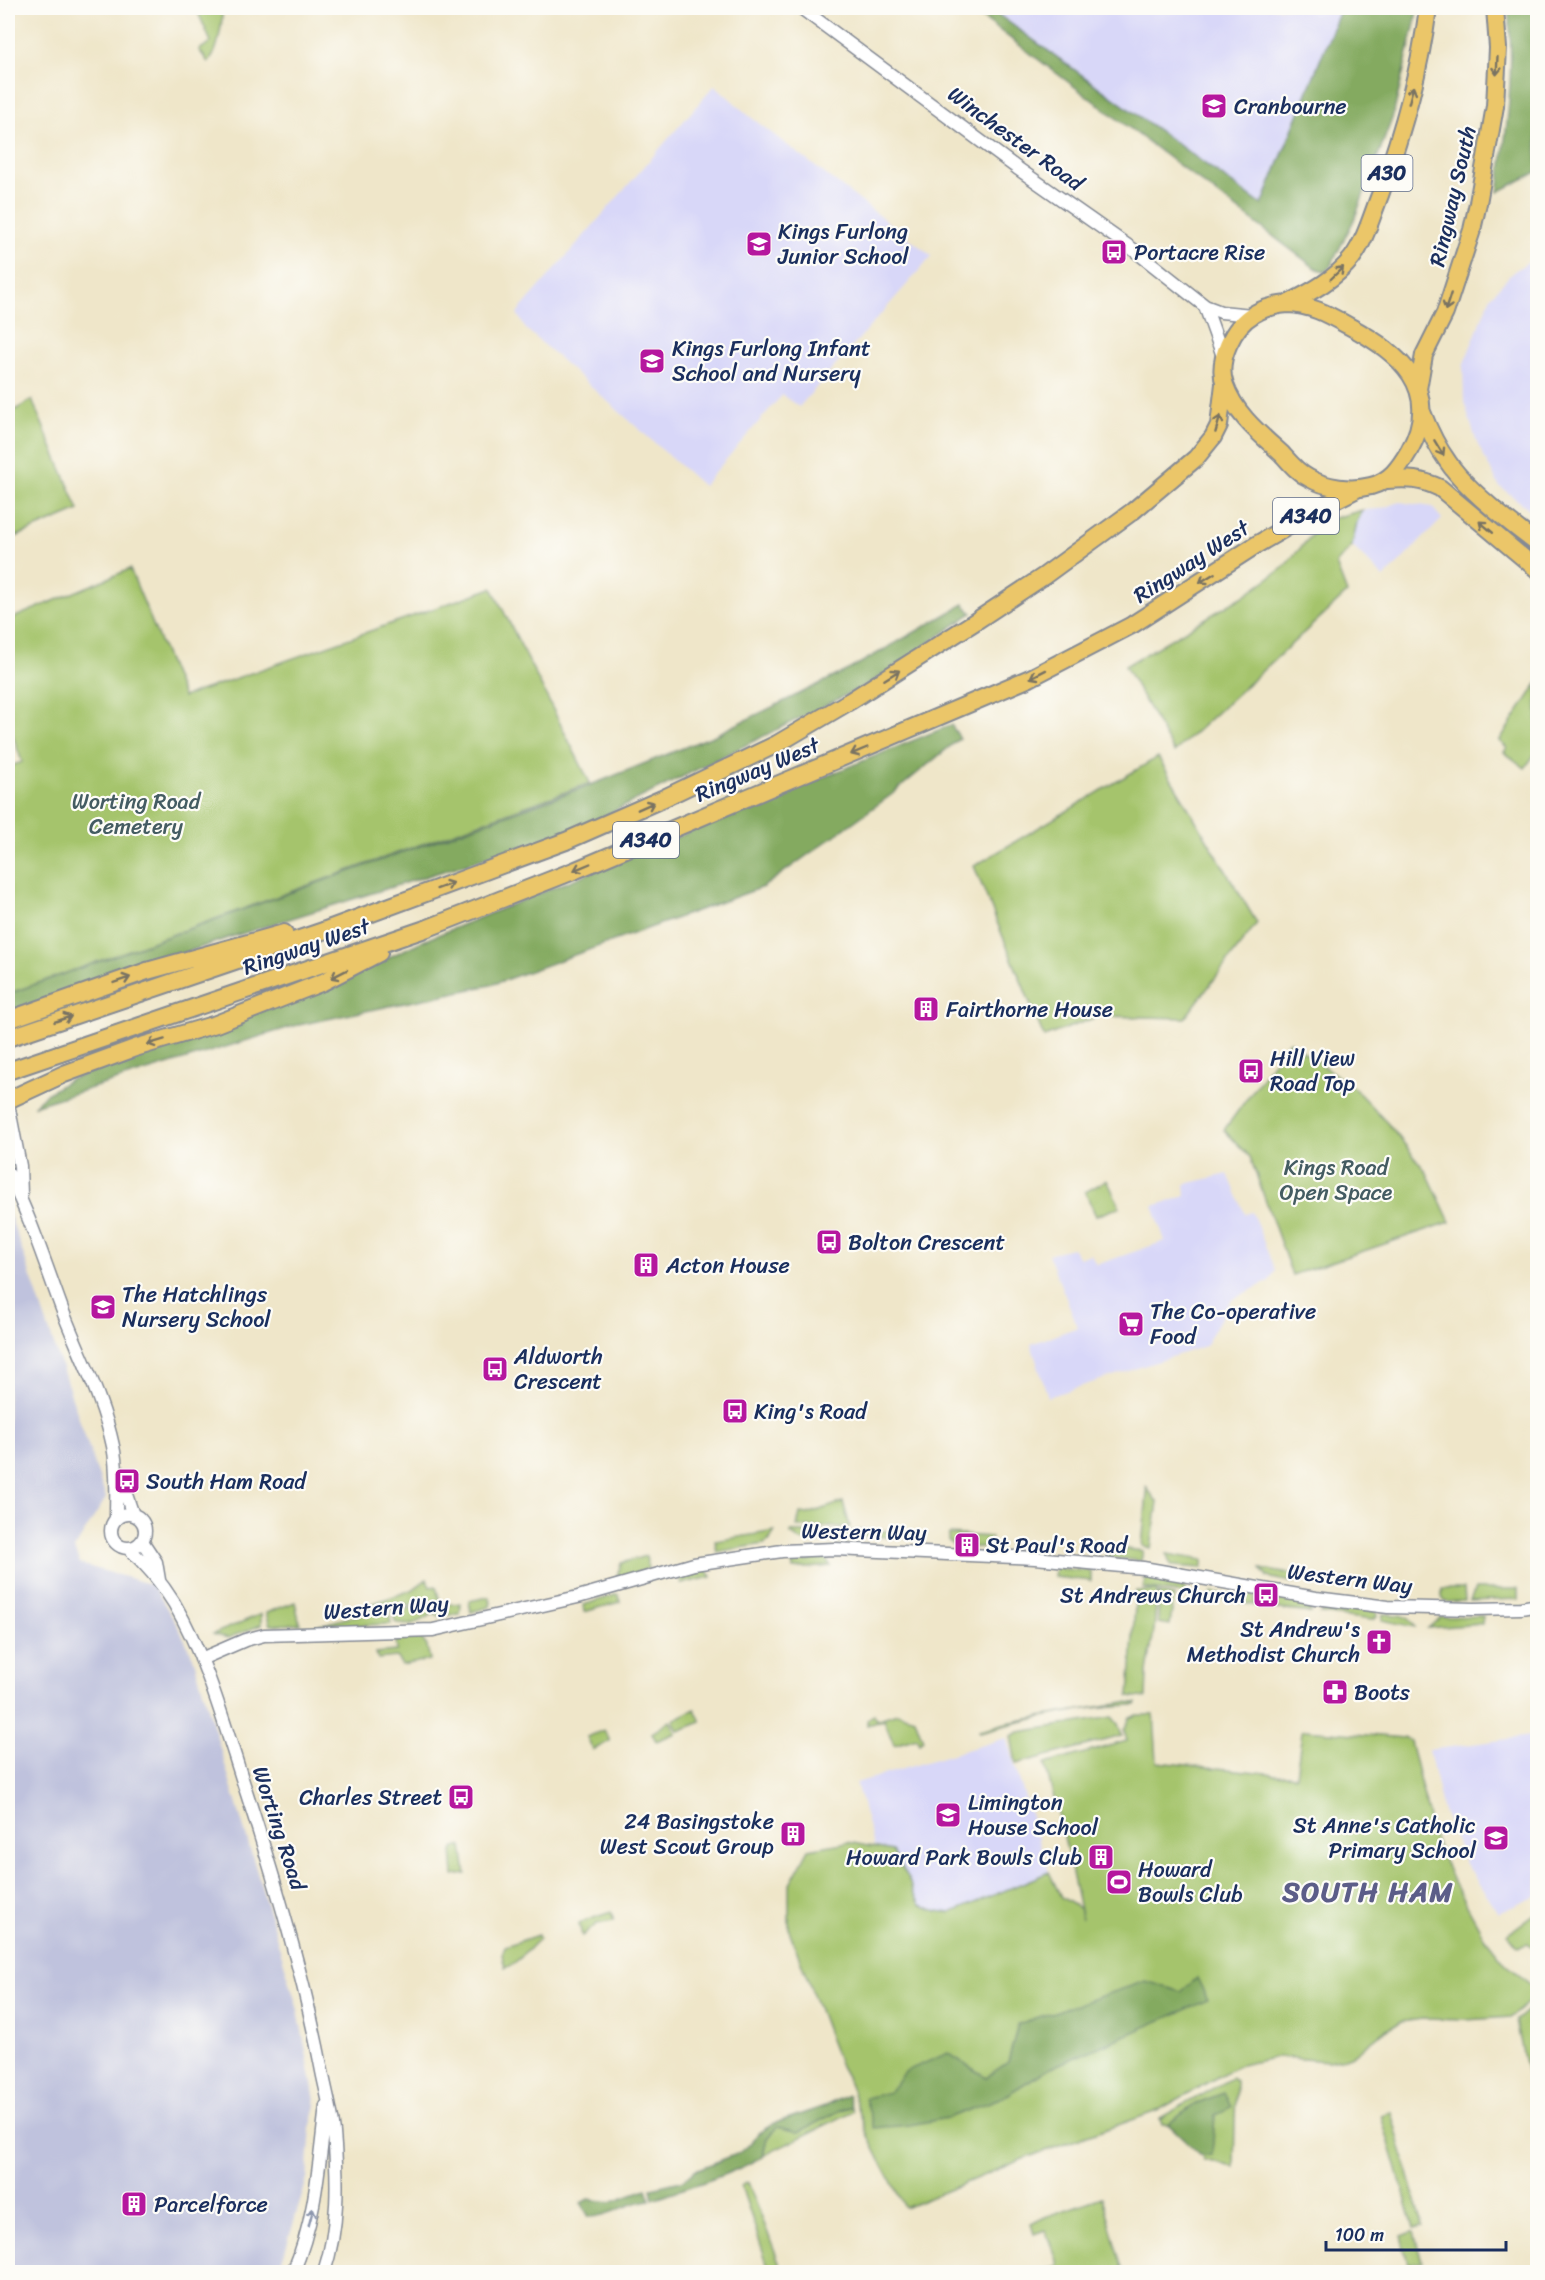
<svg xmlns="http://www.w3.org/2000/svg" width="1545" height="2280" font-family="Sriracha,sans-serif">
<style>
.built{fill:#d8d7f8}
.industrial{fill:#bfc2dd}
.green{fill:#a5c46c;stroke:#607a65;stroke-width:1.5}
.forest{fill:#84aa60;stroke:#506c5f;stroke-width:1.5}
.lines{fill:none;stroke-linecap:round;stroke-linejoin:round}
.tertiary-casing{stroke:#858a94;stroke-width:15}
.primary-casing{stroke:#858a94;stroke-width:20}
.tertiary{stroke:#fff;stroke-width:12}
.primary{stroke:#ebc669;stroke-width:16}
.oneway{stroke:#797363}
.oneway2{stroke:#8d97ae}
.labels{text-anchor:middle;stroke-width:4.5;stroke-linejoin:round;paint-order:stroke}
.shield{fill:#fdfcf7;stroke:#5f6c8c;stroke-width:1.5}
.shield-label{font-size:21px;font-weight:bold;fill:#1b2f5e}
.poi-label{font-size:22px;fill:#1b2f5e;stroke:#fdfcf7;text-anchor:start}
.street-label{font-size:22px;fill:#1b2f5e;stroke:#fdfcf7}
.park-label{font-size:22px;fill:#445c62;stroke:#fdfcf7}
.district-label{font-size:28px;font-weight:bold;letter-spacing:1.5px;fill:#5c5d88;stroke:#fdfcf7}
</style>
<rect width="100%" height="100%" fill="#fdfcf7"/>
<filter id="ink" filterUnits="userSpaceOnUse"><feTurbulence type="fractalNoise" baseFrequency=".0167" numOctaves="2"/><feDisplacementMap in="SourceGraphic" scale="12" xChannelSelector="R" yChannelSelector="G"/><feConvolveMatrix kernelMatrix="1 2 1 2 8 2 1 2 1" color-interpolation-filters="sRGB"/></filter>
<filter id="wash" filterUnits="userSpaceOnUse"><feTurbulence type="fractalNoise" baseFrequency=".008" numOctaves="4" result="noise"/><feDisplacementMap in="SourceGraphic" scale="24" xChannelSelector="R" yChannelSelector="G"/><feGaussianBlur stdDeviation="1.35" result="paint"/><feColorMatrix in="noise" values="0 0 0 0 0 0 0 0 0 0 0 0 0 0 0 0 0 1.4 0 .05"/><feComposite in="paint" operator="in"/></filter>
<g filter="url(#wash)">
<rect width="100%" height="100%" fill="#efe6c9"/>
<!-- built -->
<path class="built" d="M990 8H1341L1262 205Z
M715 85 748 115 932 256 799 407 782 395 703 486 525 328 517 313Z
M1537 256V515L1499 486 1477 443 1464 402 1463 366 1491 296 1513 272Z
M1400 502 1432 507 1442 519 1384 578 1352 546 1357 522 1363 510 1380 509Z
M1228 1174 1245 1214 1252 1212 1275 1271 1269 1281 1231 1300 1205 1346 1048 1397 1031 1344 1078 1327 1048 1254 1072 1248 1079 1258 1091 1254 1096 1265 1165 1241 1153 1206 1186 1196 1185 1184Z
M1537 1735V1896L1498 1913 1466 1864 1443 1812 1429 1750Z
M1006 1738 1049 1872 951 1913 937 1911 921 1905 913 1893 908 1877 892 1851 874 1846 856 1783Z"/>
<!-- industrial -->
<path class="industrial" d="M8 1209 106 1498 74 1549 80 1564 153 1585 181 1632 193 1657 298 2010 316 2105 311 2127 307 2179 284 2254 276 2272H11L8 2259Z"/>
<!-- green -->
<path class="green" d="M216 8H222C223 20 218 55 208 62L199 50 211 42 197 10H214Z
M32 400 79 510 8 540V414Z
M1363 510 1357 522 1352 546 1336 564 1347 593 1174 752 1125 666 1242 597 1283 568 1324 521Z
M130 569 183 697 492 588 590 783 8 994V767L22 762 8 721V620Z
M1537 684V751L1525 768 1504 752 1507 748 1499 741Z
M1158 757 1257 923 1185 1018 1099 1016 1044 1037 974 866Z
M1289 1041 1354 1088 1391 1127 1427 1173 1450 1222 1292 1275 1250 1157 1224 1130Z
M1107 1180 1120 1207 1096 1216 1085 1192Z
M1146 1487 1158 1503 1151 1548 1142 1546 1147 1493Z
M843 1502 850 1527H797L800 1513 808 1514Z
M859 1530 912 1532V1538L863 1536Z
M775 1531 769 1541 764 1544 717 1552 715 1541Z
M855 1531V1544L852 1542 801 1541 791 1534V1532Z
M949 1534 991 1537C988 1548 981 1548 971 1547V1543L953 1546 948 1540Z
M1107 1547 1143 1551 1141 1561 1106 1557Z
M1167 1554 1204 1560 1202 1568 1172 1566 1169 1561Z
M646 1556 648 1569 620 1578 617 1576 621 1563Z
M814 1556 824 1557 831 1566 793 1569 792 1563 810 1561Z
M707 1568 711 1577 681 1584 679 1574Z
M1055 1568 1091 1571V1581L1054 1577Z
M1261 1569 1297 1575 1296 1583 1267 1577Z
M1146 1573 1179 1578 1185 1588 1184 1594 1143 1588Z
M427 1579 430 1587 436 1586 440 1602 345 1613 412 1590Z
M1442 1589H1464L1465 1601 1445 1602 1442 1597Z
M1475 1589H1518V1599L1470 1601Z
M1136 1591H1157L1154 1631 1147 1672 1146 1698 1129 1696Z
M1159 1593 1174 1596 1170 1625 1158 1623Z
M1212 1593 1240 1597 1246 1593 1255 1596V1605L1211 1597Z
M618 1594 620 1602 584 1612 583 1605Z
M488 1597 491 1602 490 1607 471 1612 469 1601Z
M1263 1597 1305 1603 1309 1606 1311 1613 1257 1606 1258 1600H1261Z
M295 1602 300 1624 270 1625 266 1613Z
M461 1603 460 1614 441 1616 433 1614C420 1621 409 1629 395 1622L393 1610Z
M1327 1606 1376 1611 1377 1617 1372 1620 1320 1614Z
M389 1612 391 1624 313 1627 358 1615Z
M261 1614V1625L228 1638 213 1634Z
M1383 1614C1396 1615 1409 1613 1415 1627L1382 1620Z
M1483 1616 1482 1624 1428 1628 1441 1617Z
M421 1638 427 1646 430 1660 402 1665 396 1657 378 1659 376 1653 397 1651 396 1640Z
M1125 1702 1136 1703 1135 1705C1083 1706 1030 1719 980 1732L979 1730 1006 1723Z
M695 1709 701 1722 678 1731 673 1720Z
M897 1713 915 1718 923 1740 919 1743 917 1738 894 1745 884 1720 867 1725V1720L874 1714 876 1720Z
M1137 1715H1154L1157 1762 1296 1776 1302 1731 1305 1730 1404 1738 1410 1741 1434 1838 1451 1877 1484 1936 1506 1964 1537 1990V1995L1511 2017 1466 2020 1422 2019 1401 2022 1387 2029 1355 2054 1345 2058 1329 2061 1277 2057 1237 2066 1157 2111 1023 2159 905 2208C893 2184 879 2160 868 2136 858 2112 854 2088 840 2066L789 1930V1886L809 1849 848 1842 892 1851 908 1877 913 1893 921 1905 937 1911 951 1913 1049 1872 1061 1897 1079 1908 1082 1919 1063 1832 1045 1764 1127 1741 1124 1730 1130 1718Z
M1112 1717 1118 1724 1122 1736 1016 1764 1011 1736 1019 1732Z
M670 1721 676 1733 656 1741 652 1733Z
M604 1730 610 1741 593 1750 587 1737Z
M462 1846 466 1874 454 1876 452 1851 455 1848Z
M611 1912 614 1921 597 1924 582 1936 579 1923Z
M1537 1912V1952L1528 1944 1518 1947 1508 1934Z
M538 1935 539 1939C527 1949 520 1962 505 1968L502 1954 505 1946Z
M1537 2002V2111L1528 2078 1516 2020Z
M1231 2078 1236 2081 1234 2167 1204 2160 1201 2155H1212L1197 2103 1168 2124H1162L1160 2118Z
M852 2107 854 2111 763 2156 767 2138 777 2126Z
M1391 2112 1423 2226 1414 2228 1381 2115Z
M748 2182 783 2272H770L741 2186Z
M1102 2197 1123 2272H1045L1047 2270 1059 2265 1045 2230 1034 2234 1031 2224 1045 2217Z
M1412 2232H1414L1422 2261 1408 2264 1401 2236Z"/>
<!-- forest -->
<path class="forest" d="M970 8H989L1262 205 1341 8H1417L1416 19 1393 116 1354 220 1330 267 1324 272 1314 267Z
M1508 8H1537V172L1498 192C1507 130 1515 70 1508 8Z
M964 604 972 613 872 682 578 829 225 939 12 1012 8 1009V994L601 781 715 735 850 669Z
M951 725 960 738 891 795 763 887 491 985 294 1026 33 1106 46 1094 69 1080 330 986 418 943Z
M1197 1978 1208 2000 1048 2069 1003 2097 947 2118 910 2125 874 2128 865 2098 889 2092 906 2071 948 2053 986 2077 1008 2062 1018 2024 1146 1981 1181 1992Z
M1224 2093 1231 2107 1215 2115 1212 2155H1201L1168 2124 1197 2103Z
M848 2095 852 2107 845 2108 799 2132 777 2127 767 2138 763 2156C729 2176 690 2186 653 2199L651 2188 681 2181 698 2169 737 2154 751 2144 758 2133 775 2123 825 2106Z
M646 2189 650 2200C628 2202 610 2217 589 2217L581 2203 588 2199 610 2202Z"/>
</g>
<g filter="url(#ink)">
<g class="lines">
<!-- tertiary casing -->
<g class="tertiary-casing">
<path id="tertiary" d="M801 8 1017 168 1138 253 1205 306 1221 312 1252 315
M1205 306 1224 359
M8 1104 20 1166 21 1195
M8 1173C30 1216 45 1263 62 1309 79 1354 103 1398 113 1446 118 1470 116 1495 116 1519
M120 1477 133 1515
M111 1531a17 17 0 1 1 34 0a17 17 0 1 1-34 0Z
M142 1541 156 1562 159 1580
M128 1548C146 1564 161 1582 174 1603 208 1661 226 1730 247 1794 276 1884 303 1974 321 2066 325 2088 332 2111 334 2133 338 2180 339 2227 324 2272
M201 1659 245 1640 264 1635 433 1630 578 1597 694 1564 782 1551 835 1549 1035 1558 1143 1568 1316 1598 1388 1607 1474 1609 1521 1608 1538 1605
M293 2272C316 2220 319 2162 326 2106"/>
</g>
<!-- primary casing -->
<g class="primary-casing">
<path id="primary" d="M1289 303C1313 291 1335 279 1352 258 1365 241 1372 215 1380 195 1402 134 1420 72 1428 8
M1288 304C1311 305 1327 314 1347 325 1399 352 1444 389 1409 451 1399 468 1390 481 1371 486 1352 491 1326 488 1309 478 1298 473 1290 463 1282 454 1260 434 1235 414 1225 385 1216 361 1233 326 1254 314 1264 308 1276 305 1288 304Z
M1418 389 1424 355 1445 313 1472 230 1478 203 1495 106 1498 48 1495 8
M1422 412C1429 430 1437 447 1448 462 1466 489 1511 524 1538 544
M1387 480C1408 478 1421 479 1440 488L1538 570
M8 1020 147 971 284 933
M8 1038 323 931 566 841 662 799 777 744 850 701 973 623 1044 576 1133 511 1196 458 1213 437 1219 425 1224 384
M8 1071 428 928 576 870 1030 678 1132 625 1256 545 1323 506 1357 489
M8 1100 64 1074 135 1048 216 1024 323 982 379 953"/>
</g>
<!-- tertiary -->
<use href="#tertiary" class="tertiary"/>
<!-- primary -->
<use href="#primary" class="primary"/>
</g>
<!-- one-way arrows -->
<defs><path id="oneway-shaft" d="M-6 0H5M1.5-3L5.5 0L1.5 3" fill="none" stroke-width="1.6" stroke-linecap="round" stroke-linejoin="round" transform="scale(1.5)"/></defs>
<g class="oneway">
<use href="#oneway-shaft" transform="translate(1497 66) rotate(93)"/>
<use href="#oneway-shaft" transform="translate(1411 95) rotate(-75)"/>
<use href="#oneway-shaft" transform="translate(1337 273) rotate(-44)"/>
<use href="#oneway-shaft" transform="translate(1448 302) rotate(108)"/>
<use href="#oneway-shaft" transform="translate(1218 424) rotate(-73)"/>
<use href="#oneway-shaft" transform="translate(1439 448) rotate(59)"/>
<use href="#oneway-shaft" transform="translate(1486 527) rotate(-140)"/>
<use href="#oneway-shaft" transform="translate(1207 578) rotate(148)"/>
<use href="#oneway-shaft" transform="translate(1038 674) rotate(153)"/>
<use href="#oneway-shaft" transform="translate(892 675) rotate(-32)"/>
<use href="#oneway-shaft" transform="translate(859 751) rotate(157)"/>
<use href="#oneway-shaft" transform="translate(646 806) rotate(-24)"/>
<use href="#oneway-shaft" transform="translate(582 867) rotate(157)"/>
<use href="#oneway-shaft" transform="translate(445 886) rotate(-20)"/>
<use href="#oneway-shaft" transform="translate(339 974) rotate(153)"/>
<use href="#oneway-shaft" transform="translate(122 980) rotate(-19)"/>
<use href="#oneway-shaft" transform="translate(63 1019) rotate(-19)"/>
<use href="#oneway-shaft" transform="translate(156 1042) rotate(163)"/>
</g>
<use class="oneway2" href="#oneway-shaft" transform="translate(311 2217) rotate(-75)"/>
</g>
<!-- icons -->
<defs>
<g id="school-square" transform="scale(1.35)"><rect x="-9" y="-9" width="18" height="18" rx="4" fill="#b5179e" stroke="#fdfcf7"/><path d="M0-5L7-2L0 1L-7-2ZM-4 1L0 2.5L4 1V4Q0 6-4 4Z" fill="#fff"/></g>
<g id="bus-square" transform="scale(1.35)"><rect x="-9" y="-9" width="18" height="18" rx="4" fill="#b5179e" stroke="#fdfcf7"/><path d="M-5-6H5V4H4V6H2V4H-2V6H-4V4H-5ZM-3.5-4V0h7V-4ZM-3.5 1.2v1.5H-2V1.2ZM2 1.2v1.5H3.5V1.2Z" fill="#fff"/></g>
<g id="building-square" transform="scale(1.35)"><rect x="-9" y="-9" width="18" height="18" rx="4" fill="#b5179e" stroke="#fdfcf7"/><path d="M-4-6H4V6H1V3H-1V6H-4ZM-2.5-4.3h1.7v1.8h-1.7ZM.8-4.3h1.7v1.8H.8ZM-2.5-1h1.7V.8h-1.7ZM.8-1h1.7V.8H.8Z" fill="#fff"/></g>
<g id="supermarket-square" transform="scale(1.35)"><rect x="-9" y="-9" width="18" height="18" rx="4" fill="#b5179e" stroke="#fdfcf7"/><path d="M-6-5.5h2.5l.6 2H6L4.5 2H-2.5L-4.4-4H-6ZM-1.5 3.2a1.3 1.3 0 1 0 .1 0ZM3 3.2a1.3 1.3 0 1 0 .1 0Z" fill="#fff"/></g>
<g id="church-square" transform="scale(1.35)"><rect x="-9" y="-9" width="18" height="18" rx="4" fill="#b5179e" stroke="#fdfcf7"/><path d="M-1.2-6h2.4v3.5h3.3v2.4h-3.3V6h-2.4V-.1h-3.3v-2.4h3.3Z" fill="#fff"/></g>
<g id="pharmacy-square" transform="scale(1.35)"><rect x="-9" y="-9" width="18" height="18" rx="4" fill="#b5179e" stroke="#fdfcf7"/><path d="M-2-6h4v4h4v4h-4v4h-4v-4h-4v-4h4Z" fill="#fff"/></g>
<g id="stadium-square" transform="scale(1.35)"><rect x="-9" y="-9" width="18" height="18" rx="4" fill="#b5179e" stroke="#fdfcf7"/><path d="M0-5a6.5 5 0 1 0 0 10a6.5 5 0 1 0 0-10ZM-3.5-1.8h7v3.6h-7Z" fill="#fff"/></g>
</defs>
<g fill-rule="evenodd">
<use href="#school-square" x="1214" y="106"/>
<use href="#school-square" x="759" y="244"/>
<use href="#bus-square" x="1114" y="252"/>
<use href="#school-square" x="652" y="361"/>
<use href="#building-square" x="926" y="1009"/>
<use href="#bus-square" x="1251" y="1071"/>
<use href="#bus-square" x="829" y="1242"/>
<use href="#building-square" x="646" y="1265"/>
<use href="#school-square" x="103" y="1307"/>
<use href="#supermarket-square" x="1131" y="1324"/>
<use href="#bus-square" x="495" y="1369"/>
<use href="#bus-square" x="735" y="1411"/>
<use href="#bus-square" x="127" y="1481"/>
<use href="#building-square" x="967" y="1545"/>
<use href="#bus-square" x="1266" y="1595"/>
<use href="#church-square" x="1379" y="1642"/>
<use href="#pharmacy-square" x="1335" y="1692"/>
<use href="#bus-square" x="461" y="1797"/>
<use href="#school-square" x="948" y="1815"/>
<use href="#building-square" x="793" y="1834"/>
<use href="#school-square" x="1496" y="1838"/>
<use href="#building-square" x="1101" y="1857"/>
<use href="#stadium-square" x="1119" y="1882"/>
<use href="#building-square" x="134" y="2204"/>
</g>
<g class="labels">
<!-- shield labels -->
<g class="shield">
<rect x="1361.5" y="155" width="51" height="36" rx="4.5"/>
<rect x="1273" y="498" width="66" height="36" rx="4.5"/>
<rect x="613" y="822" width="66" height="36" rx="4.5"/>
</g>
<g class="shield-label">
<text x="1387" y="180">A30</text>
<text x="1306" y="523">A340</text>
<text x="646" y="847">A340</text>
</g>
<!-- poi labels -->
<g class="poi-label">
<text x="1234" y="114">Cranbourne</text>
<text x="778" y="239">Kings Furlong<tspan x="778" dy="25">Junior School</tspan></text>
<text x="1134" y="260">Portacre Rise</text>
<text x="672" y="356">Kings Furlong Infant<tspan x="672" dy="25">School and Nursery</tspan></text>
<text x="946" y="1017">Fairthorne House</text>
<text x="1270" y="1066">Hill View<tspan x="1270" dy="25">Road Top</tspan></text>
<text x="848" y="1250">Bolton Crescent</text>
<text x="666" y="1273">Acton House</text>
<text x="122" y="1302">The Hatchlings<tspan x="122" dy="25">Nursery School</tspan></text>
<text x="1150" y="1319">The Co-operative<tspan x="1150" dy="25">Food</tspan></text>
<text x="514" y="1364">Aldworth<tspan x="514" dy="25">Crescent</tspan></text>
<text x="754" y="1419">King's Road</text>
<text x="146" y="1489">South Ham Road</text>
<text x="986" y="1553">St Paul's Road</text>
<text x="1246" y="1603" text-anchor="end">St Andrews Church</text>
<text x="1360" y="1637" text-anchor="end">St Andrew's<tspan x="1360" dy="25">Methodist Church</tspan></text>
<text x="1354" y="1700">Boots</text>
<text x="442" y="1805" text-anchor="end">Charles Street</text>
<text x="968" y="1810">Limington<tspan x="968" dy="25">House School</tspan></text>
<text x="774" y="1829" text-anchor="end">24 Basingstoke<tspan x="774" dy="25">West Scout Group</tspan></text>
<text x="1476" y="1833" text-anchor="end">St Anne's Catholic<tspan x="1476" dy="25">Primary School</tspan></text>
<text x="1082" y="1865" text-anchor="end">Howard Park Bowls Club</text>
<text x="1138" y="1877">Howard<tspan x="1138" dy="25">Bowls Club</tspan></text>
<text x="154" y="2212">Parcelforce</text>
</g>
<!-- street labels -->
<g class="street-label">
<text transform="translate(1016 138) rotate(36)" y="8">Winchester Road</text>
<text transform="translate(1452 196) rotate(-77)" y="8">Ringway South</text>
<text transform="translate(1191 561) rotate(-33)" y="8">Ringway West</text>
<text transform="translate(757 769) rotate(-23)" y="8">Ringway West</text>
<text transform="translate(306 946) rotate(-19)" y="8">Ringway West</text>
<text transform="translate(864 1531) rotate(1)" y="8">Western Way</text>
<text transform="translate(1350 1578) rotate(7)" y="8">Western Way</text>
<text transform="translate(386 1607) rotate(-4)" y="8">Western Way</text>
<text transform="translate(280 1828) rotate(72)" y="8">Worting Road</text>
</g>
<!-- park labels -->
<g class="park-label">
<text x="136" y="809">Worting Road<tspan x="136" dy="25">Cemetery</tspan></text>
<text x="1336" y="1175">Kings Road<tspan x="1336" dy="25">Open Space</tspan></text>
</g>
<!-- district labels -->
<g class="district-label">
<text x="1368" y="1901">SOUTH HAM</text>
</g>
</g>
<!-- margin -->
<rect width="1545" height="2280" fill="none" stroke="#fdfcf7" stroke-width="30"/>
<!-- scale -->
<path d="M1326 2241v9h180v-9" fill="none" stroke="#1b2f5e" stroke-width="3"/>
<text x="1335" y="2241" font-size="18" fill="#1b2f5e" stroke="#fdfcf7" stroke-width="4.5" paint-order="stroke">100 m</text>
</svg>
